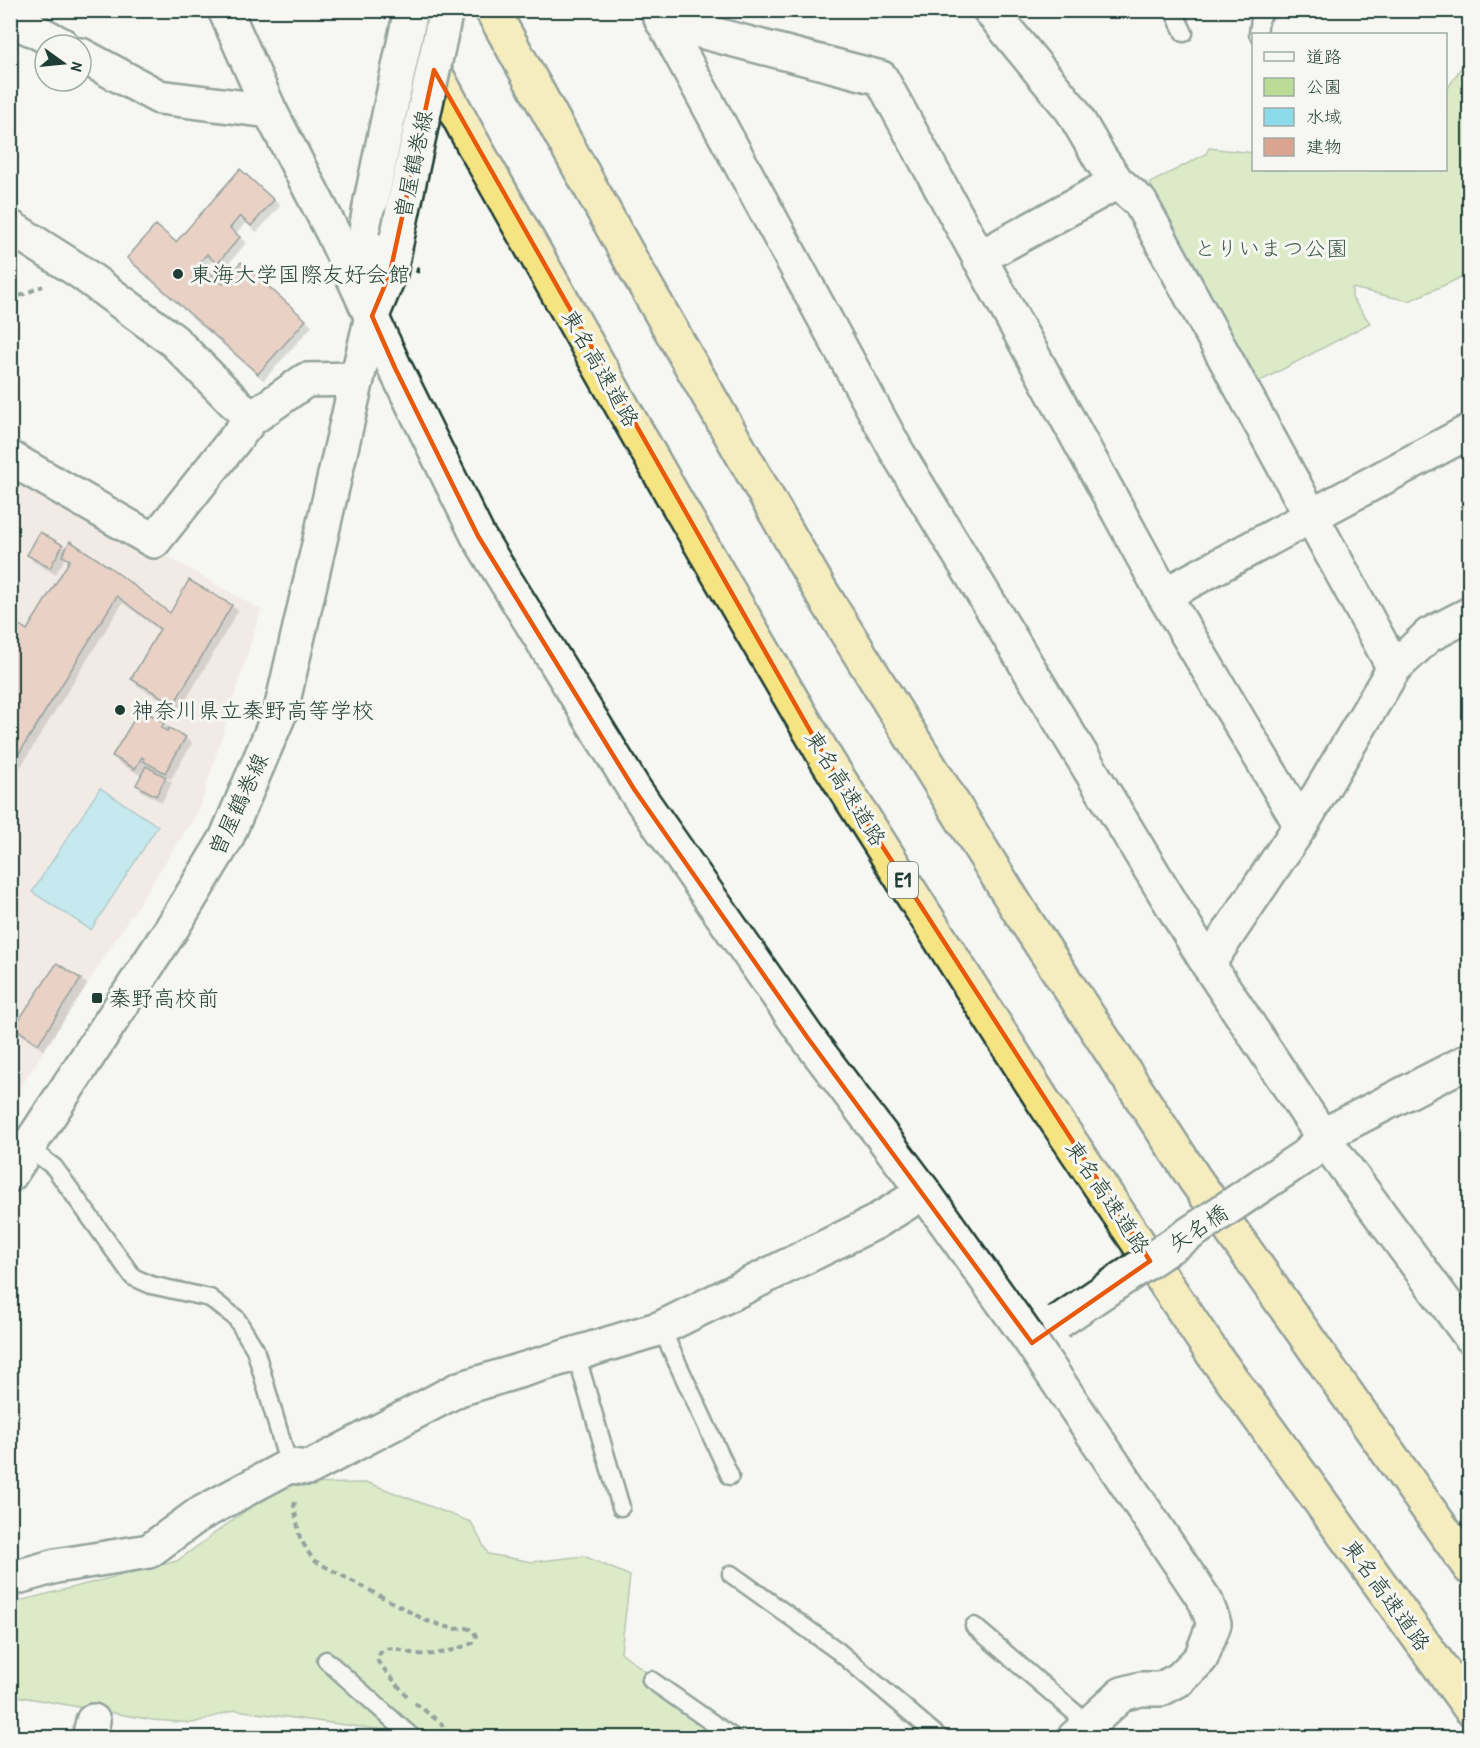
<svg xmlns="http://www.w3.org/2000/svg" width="1480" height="1748" font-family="'Patrick Hand','Klee One',sans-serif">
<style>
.built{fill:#eeddd5}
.green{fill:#bcdc95;stroke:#6e8c64;stroke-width:1.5}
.water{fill:#8cdaea;stroke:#609ba1;stroke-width:1.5}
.building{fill:#daa491;stroke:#1f3d34;stroke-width:1.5;filter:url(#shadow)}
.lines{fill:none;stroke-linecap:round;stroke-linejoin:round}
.service-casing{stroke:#1f3d34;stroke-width:21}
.minor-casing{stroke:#1f3d34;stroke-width:38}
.tertiary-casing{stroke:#1f3d34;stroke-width:38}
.secondary-casing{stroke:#1f3d34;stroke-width:38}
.motorway-casing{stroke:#1f3d34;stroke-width:38}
.path{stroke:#1f3d34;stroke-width:4;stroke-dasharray:6 4.5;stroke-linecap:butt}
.service{stroke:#f6f6f2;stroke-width:16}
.minor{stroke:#f6f6f2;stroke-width:33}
.tertiary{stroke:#f6f6f2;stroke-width:33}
.secondary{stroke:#f6f6f2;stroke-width:33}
.motorway{stroke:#f6e381;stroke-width:33}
.minor-bridge-casing{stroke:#1f3d34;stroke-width:38;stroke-linecap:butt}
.secondary-bridge-casing{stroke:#1f3d34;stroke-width:38;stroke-linecap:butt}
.path-bridge{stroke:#1f3d34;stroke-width:4;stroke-dasharray:6 4.5;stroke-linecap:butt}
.minor-bridge{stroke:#f6f6f2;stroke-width:33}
.secondary-bridge{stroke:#f6f6f2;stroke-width:33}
.marked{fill:none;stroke:#e8590c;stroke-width:4.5;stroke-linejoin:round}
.poi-dot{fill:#1f3d34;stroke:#f6f6f2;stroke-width:2}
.labels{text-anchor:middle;stroke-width:6;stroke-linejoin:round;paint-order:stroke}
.shield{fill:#f6f6f2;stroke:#60746d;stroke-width:1.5}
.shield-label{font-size:21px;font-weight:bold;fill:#1f3d34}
.street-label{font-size:22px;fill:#1f3d34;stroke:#f6f6f2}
.park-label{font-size:22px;fill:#3e5d47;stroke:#f6f6f2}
.poi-label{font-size:22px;fill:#1f3d34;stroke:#f6f6f2;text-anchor:start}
</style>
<defs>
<filter id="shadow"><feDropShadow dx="5.5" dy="5.5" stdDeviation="0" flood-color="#0004"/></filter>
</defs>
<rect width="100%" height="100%" fill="#f6f6f2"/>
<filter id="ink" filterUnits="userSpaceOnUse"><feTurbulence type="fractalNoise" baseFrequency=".0167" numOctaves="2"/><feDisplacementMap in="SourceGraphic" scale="12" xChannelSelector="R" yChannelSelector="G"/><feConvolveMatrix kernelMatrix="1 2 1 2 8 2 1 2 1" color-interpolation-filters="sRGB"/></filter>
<g filter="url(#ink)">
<!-- built -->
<path class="built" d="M11 467 261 610 199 810 11 1102Z"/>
<!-- green -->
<path class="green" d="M1469 55V274L1409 301 1352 288V298L1370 323 1253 385 1150 183 1206 154 1209 148 1253 153 1254 170H1446V91Z
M369 1483 471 1522 488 1554 532 1562 584 1556 630 1576 621 1652 727 1737 442 1738 235 1710 193 1723 153 1720 11 1695V1603L177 1561 282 1484Z"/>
<!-- water -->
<path class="water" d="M100 788 158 826 91 930 32 892Z"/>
<!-- building -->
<path class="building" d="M240 169 274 200 251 226 240 216 230 228 240 237 217 264 207 254 199 263 223 284 241 262 306 320 258 374 127 258 156 225 176 242Z
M40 532 63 545 50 568 27 555Z
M70 541 111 568 170 613 189 580 232 605 174 704 131 679 160 629 117 596 10 768V657L15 649 10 646V619L27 630 70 560 62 556Z
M141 708 164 723 161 728 167 731 169 728 186 737 165 773 143 761 144 759 142 757 135 769 112 756Z
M146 766 166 777 156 796 136 785Z
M57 963 81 979 38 1044 14 1027Z"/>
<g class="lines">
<!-- service casing -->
<g class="service-casing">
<path id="service" d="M1173 10 1184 33
M1258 34 1260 18 1267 10
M29 1148 54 1167 133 1277 151 1285 210 1298 236 1318 255 1349 289 1466
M661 1328 730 1476
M576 1354 621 1507
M731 1574 838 1651 940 1738
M974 1626 1088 1724
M326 1660 413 1738
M651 1680 734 1738"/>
</g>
<!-- minor casing -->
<g class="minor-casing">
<path id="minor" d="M225 10 270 111 333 233 395 368 478 536 634 789 807 1037 924 1192 1032 1343 1206 1602 1214 1624 1201 1658 1180 1679 1161 1689H1141L1122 1694 1074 1738
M990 10 1072 110 1100 158 1117 182 1140 202 1394 668
M10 20 34 30 62 45
M662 21 881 78 1164 595 1301 825
M81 55 159 97 270 111
M10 227 79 271 174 341 251 419
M979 258 1117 182
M10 458 154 541 251 419 306 380 357 379
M1164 595 1470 431
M1208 964 1301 825 1394 668 1429 635 1470 614
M1308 1154 1322 1136 1470 1060
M10 1579 56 1566 149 1551 198 1515 289 1466 309 1468 459 1389 661 1328 874 1223 924 1192
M89 1738 93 1721"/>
</g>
<!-- tertiary casing -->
<g class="tertiary-casing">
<path id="tertiary" d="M657 10 896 450 1208 964 1322 1136 1470 1336"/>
</g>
<!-- secondary casing -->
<g class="secondary-casing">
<path id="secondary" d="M371 201 363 248 372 314
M10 1175 172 928 226 839 281 710 357 379 372 316 390 273 397 238"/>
</g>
<!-- motorway casing -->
<g class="motorway-casing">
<path id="motorway" d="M492 10 633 264 819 588 1020 912 1194 1178 1470 1568
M424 52 472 142 673 496 828 762 1045 1104 1211 1351 1470 1708"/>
</g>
<!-- path -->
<path class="path" d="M10 300 43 286
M295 1502 294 1506 300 1538 313 1560 427 1621 454 1629 466 1628 473 1630 476 1636 473 1643C455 1650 437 1656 417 1654 407 1653 393 1645 384 1650 379 1652 378 1657 378 1662L407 1696
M415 1703 442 1724 443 1730 438 1738"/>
<!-- service -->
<use href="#service" class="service"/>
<!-- minor -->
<use href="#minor" class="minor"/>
<!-- tertiary -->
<use href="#tertiary" class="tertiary"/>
<!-- secondary -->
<use href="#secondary" class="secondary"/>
<!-- motorway -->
<use href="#motorway" class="motorway"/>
<!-- minor-bridge casing -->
<g class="minor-bridge-casing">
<path id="minor-bridge" d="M1058 1322 1308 1154"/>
</g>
<!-- secondary-bridge casing -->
<g class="secondary-bridge-casing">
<path id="secondary-bridge" d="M371 201 411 10
M397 238 446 10"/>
</g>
<!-- path-bridge -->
<path class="path-bridge" d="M417 273 419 264"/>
<!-- minor-bridge -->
<use href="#minor-bridge" class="minor-bridge"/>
<!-- secondary-bridge -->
<use href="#secondary-bridge" class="secondary-bridge"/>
</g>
</g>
<!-- marked area -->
<path d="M0 0H1480V1748H0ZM434 70 828 762 1150 1261 1032 1343 807 1037 634 789 478 536 395 368 372 316 390 273Z" fill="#f6f6f2" fill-opacity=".55" fill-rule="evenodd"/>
<path class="marked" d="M434 70 828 762 1150 1261 1032 1343 807 1037 634 789 478 536 395 368 372 316 390 273Z"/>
<!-- markers -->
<g class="poi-dot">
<circle cx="178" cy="274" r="6"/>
<circle cx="120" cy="710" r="6"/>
<rect x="91" y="992" width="12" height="12" rx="3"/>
</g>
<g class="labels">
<!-- shield labels -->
<rect class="shield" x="888" y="862" width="30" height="36" rx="4.5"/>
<g class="shield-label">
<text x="903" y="887">E1</text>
</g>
<!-- street labels -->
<g class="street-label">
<text transform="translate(413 164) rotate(-78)" y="8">曽屋鶴巻線</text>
<text transform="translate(601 368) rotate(60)" y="8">東名高速道路</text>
<text transform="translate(846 788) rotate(58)" y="8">東名高速道路</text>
<text transform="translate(238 804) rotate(-65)" y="8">曽屋鶴巻線</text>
<text transform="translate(1108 1197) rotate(56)" y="8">東名高速道路</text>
<text transform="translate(1198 1228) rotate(-34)" y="8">矢名橋</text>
<text transform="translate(1387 1595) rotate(54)" y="8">東名高速道路</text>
</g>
<!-- park labels -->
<g class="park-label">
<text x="1271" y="256">とりいまつ公園</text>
</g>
<!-- poi labels -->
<g class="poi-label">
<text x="190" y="282">東海大学国際友好会館</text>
<text x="132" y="718">神奈川県立秦野高等学校</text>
<text x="109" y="1006">秦野高校前</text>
</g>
</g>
<!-- margin -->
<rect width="1480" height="1748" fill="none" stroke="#f6f6f2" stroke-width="36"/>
<rect x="18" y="18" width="1444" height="1712" fill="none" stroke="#1f3d34" stroke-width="2" filter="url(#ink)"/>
<!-- legend -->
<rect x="1252" y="33" width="195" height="138" fill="#f6f6f2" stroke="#a0aca6" stroke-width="1.5"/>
<rect x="1264" y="52" width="30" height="9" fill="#f6f6f2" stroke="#a0aca6" stroke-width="1.5"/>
<text x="1306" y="63" font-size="18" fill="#1f3d34">道路</text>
<rect x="1264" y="78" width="30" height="18" fill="#bcdc95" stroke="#a0aca6" stroke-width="1.5"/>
<text x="1306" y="93" font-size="18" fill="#1f3d34">公園</text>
<rect x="1264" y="108" width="30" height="18" fill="#8cdaea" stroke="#a0aca6" stroke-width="1.5"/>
<text x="1306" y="123" font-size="18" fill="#1f3d34">水域</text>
<rect x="1264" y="138" width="30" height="18" fill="#daa491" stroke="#a0aca6" stroke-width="1.5"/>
<text x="1306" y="153" font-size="18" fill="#1f3d34">建物</text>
<!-- north arrow -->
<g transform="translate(63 63) rotate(105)"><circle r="28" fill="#f6f6f2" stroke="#a0aca6" stroke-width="1.5"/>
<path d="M0-4.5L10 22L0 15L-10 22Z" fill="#1f3d34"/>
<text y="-9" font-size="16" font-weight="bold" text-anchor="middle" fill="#1f3d34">N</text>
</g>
</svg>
